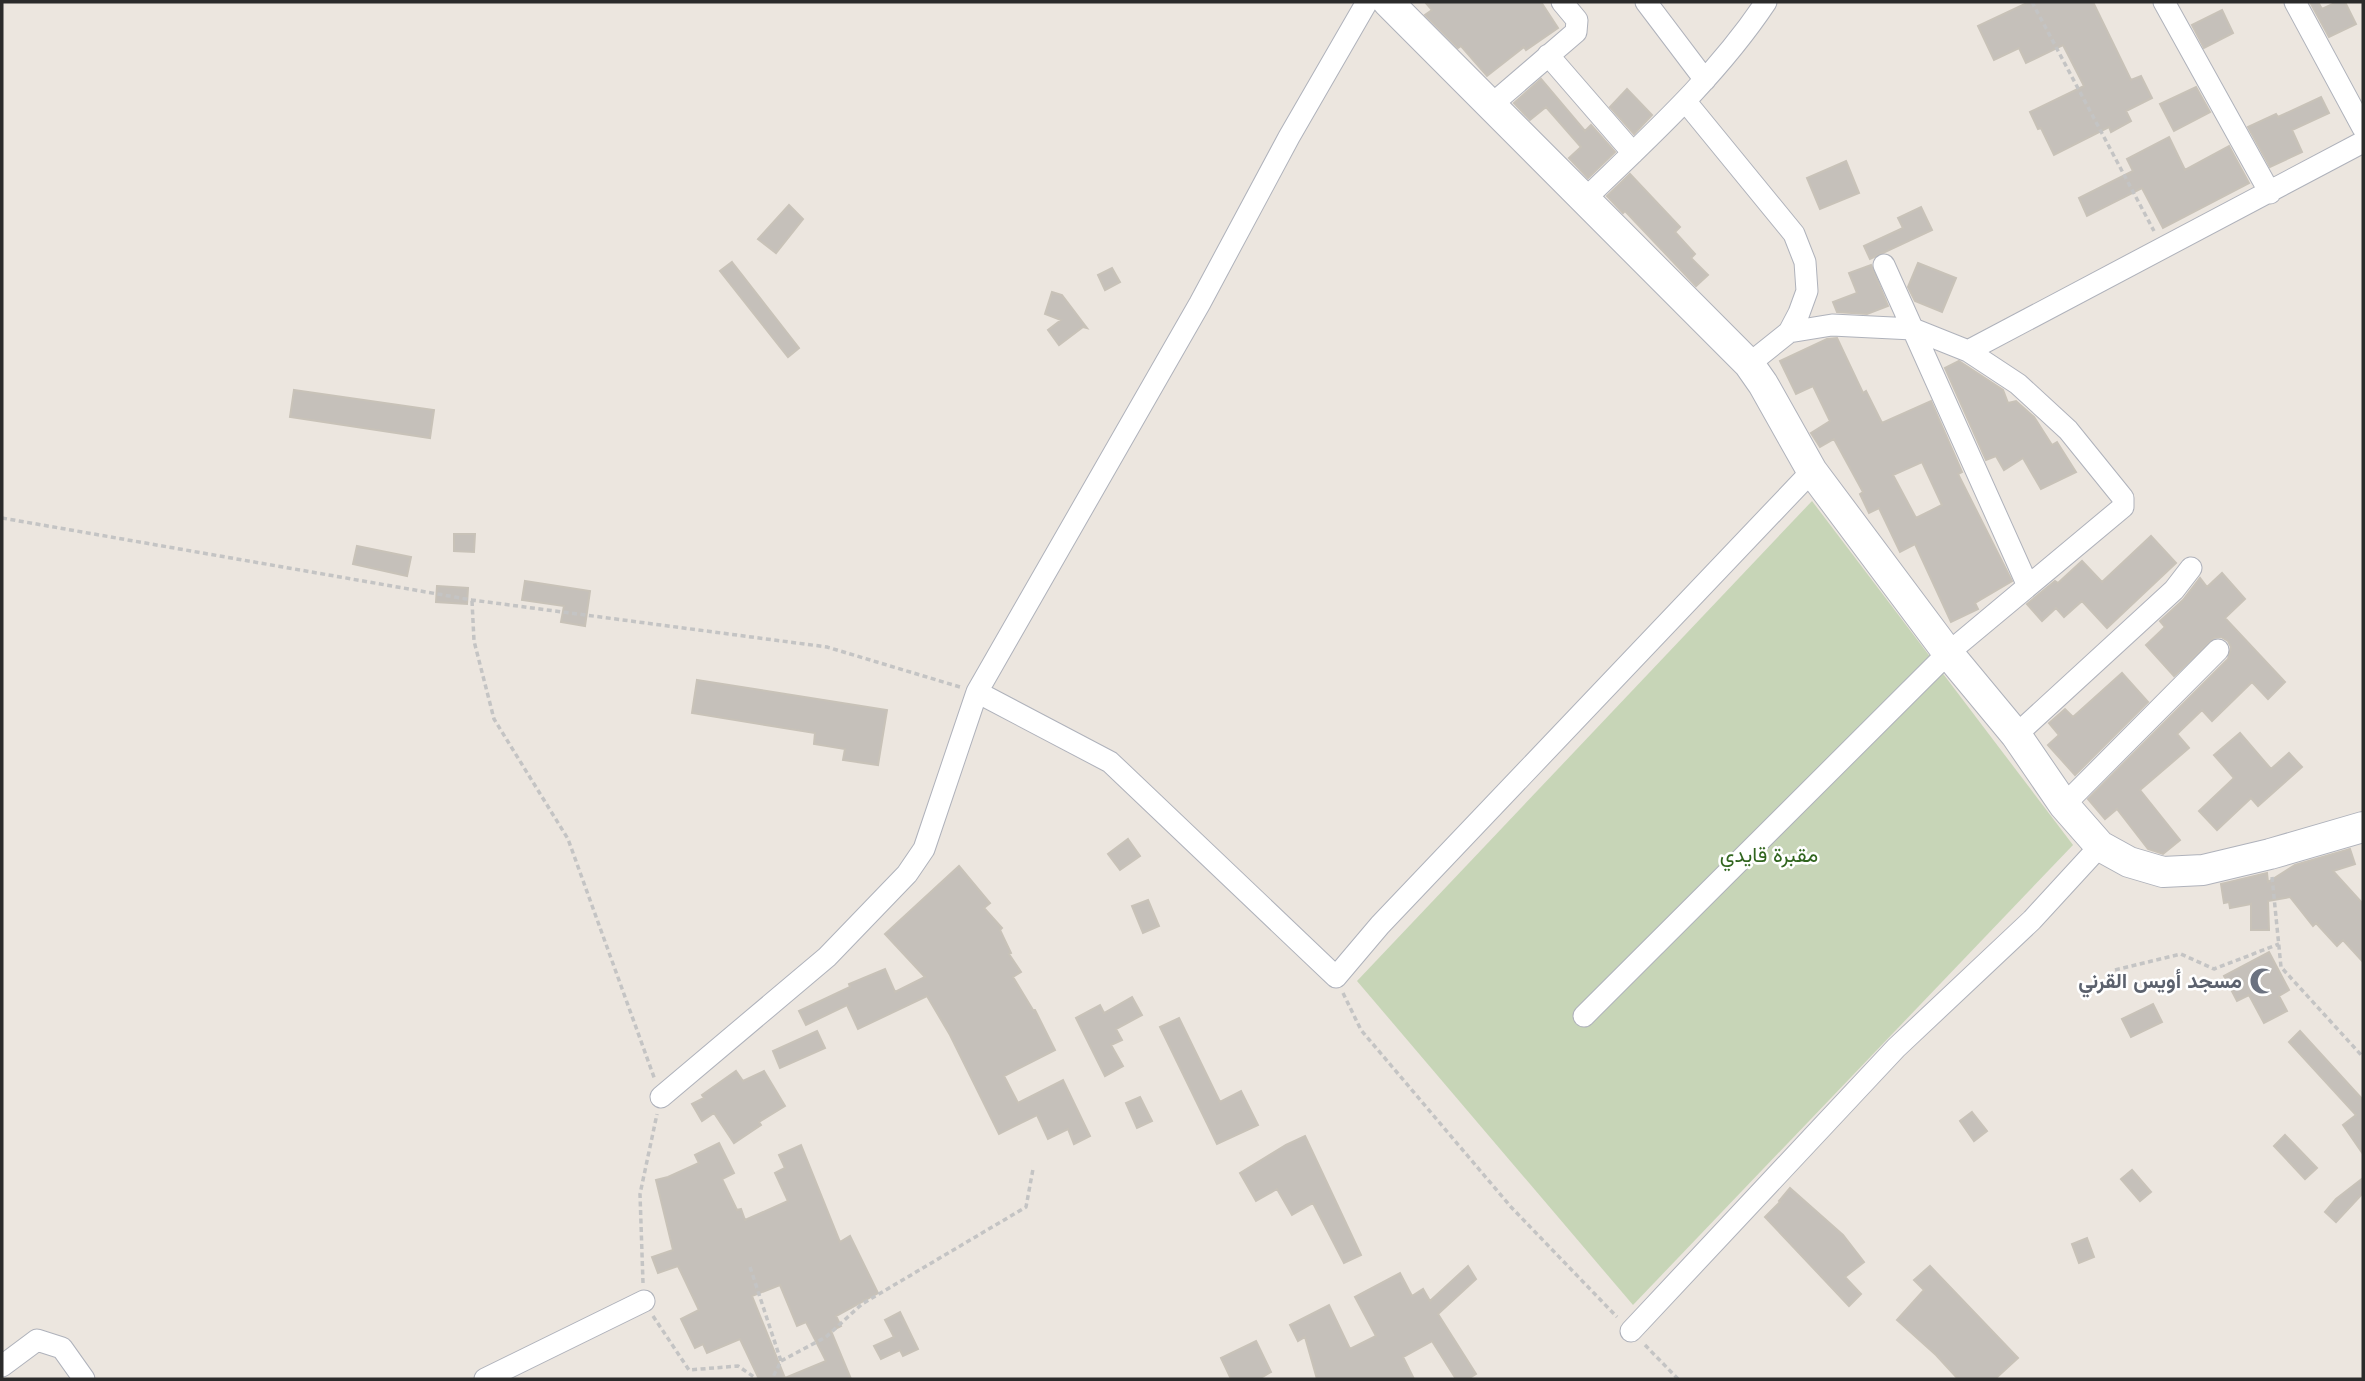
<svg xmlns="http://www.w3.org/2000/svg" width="2365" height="1381" font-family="Quicksand,Vazirmatn,sans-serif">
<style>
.cemetery{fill:#c7d5b7}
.building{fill:#c5c0ba;stroke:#c8c2b8;stroke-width:2;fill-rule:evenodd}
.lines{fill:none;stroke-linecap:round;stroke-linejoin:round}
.street-casing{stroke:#afb2bb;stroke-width:23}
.secondary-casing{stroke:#afb2bb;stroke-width:32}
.path{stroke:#c4c4c4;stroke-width:3.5;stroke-dasharray:5 3.5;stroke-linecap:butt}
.street{stroke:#fff;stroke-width:21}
.secondary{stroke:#fff;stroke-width:30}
.labels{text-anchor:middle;stroke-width:5;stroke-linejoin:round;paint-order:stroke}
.park-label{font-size:21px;fill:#31651f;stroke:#fff}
.worship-label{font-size:21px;font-weight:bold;fill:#5b616d;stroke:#fff;text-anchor:end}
</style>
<rect width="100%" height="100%" fill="#ece6df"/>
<!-- cemetery -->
<path class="cemetery" d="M1812 501 2073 845 1633 1305 1357 981Z"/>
<!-- building -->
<path class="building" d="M1425 2H1541L1558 28 1526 50 1524 47 1487 76 1461 46 1458 48 1425 15 1432 10Z
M2029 2H2093L2131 80 2141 76 2152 98 2126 111 2131 121 2111 132 2109 127 2054 155 2041 128 2038 129 2030 112 2084 86 2063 45 2026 63 2019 48 1994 60 1978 26Z
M2310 2H2318L2322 9 2337 2H2345L2356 24 2329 37Z
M2222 10 2233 33 2204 48 2192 25Z
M1541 79 1585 131 1591 125 1615 152 1588 178 1569 158 1581 147 1546 107 1530 120 1514 103Z
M2196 87 2210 112 2174 131 2160 104Z
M1627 89 1652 115 1634 134 1610 107Z
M2321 97 2329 113 2292 130 2302 152 2270 167 2248 127 2276 114 2278 117Z
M2169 137 2185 170 2229 146 2249 183 2163 228 2142 188 2087 216 2079 198 2133 171 2127 159Z
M1846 161 1859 193 1820 209 1807 178Z
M1630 174 1680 227 1675 232 1695 254 1691 258 1708 275 1696 286 1625 211 1623 213 1607 196Z
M789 205 803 219 776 253 758 239Z
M1921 207 1932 230 1870 259 1864 246 1903 228 1898 218Z
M732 262 799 348 788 357 720 271Z
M1918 263 1956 278 1942 312 1915 301 1908 287Z
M1871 265 1888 306 1867 314 1837 312 1833 302 1857 293 1849 273Z
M1112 268 1120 282 1105 290 1098 275Z
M1052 292 1062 295 1087 328 1083 327 1059 345 1048 330 1061 320 1045 314Z
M1837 338 1863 393 1866 391 1882 423 1931 401 1962 472 1958 474 2012 581 1975 603 1978 609 1951 622 1915 544 1900 552 1879 508 1869 513 1860 494 1863 492 1834 439 1820 447 1811 433 1830 421 1813 386 1796 394 1780 361 1827 339ZM1922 462 1942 505 1916 518 1893 475Z
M1959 361 2003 390 2008 403 2016 401 2034 417 2052 445 2057 442 2076 472 2041 489 2023 458 2004 470 1996 456 1986 460 1945 368Z
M294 390 434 410 430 438 290 417Z
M454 534H475L474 552 454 551Z
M2151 536 2176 563 2107 628 2082 601 2064 617 2056 608 2042 621 2027 604 2055 581 2058 583 2082 561 2102 582Z
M357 546 411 557 407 576 353 564Z
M2222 573 2245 599 2225 618 2285 682 2268 699 2252 682 2212 721 2202 710 2177 734 2189 748 2140 790 2180 840 2163 854 2148 849 2117 809 2105 819 2088 799 2228 659 2231 647 2228 641 2221 637 2214 638 2174 676 2146 645 2165 627 2160 621 2183 600 2200 578 2207 587Z
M525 581 590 591 585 626 561 622 564 606 522 600Z
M437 586 468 588 467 604 436 602Z
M2122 673 2148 702 2075 775 2048 745 2059 735 2049 723 2065 709 2073 717Z
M697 680 887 710 878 765 843 760 845 749 814 744 815 733 692 713Z
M2240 733 2271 769 2289 753 2302 767 2258 806 2251 798 2217 830 2199 811 2234 778 2214 755Z
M1128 839 1140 856 1120 870 1108 854Z
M2350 849 2355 864 2333 871 2363 904V962L2343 940 2337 946 2316 923 2313 926 2290 897 2268 901 2269 930H2251V904L2230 908 2229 902 2224 903 2221 884 2267 873 2268 882 2295 865Z
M959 866 990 903 984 908 1002 928 1000 930 1011 953 1009 954 1021 972 1013 977 1033 1010H1035L1055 1050 1004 1076 1018 1103 1063 1080 1090 1136 1074 1144 1068 1129 1048 1139 1037 1115 999 1134 950 1035 927 996 858 1029 847 1005 806 1025 799 1011 850 987 849 984 885 969 895 992 925 977 885 934Z
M1148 900 1159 926 1143 933 1132 906Z
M2269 952 2289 990 2279 996 2287 1011 2264 1023 2249 995 2237 1001 2224 976Z
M1132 997 1142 1015 1116 1029 1122 1040 1111 1045 1123 1066 1105 1076 1076 1018 1100 1005 1104 1013Z
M2153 1004 2162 1022 2131 1037 2122 1019Z
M1179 1018 1220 1102 1241 1091 1258 1125 1217 1144 1160 1027Z
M817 1031 825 1048 780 1068 773 1051Z
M2300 1031 2363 1100V1154L2343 1125 2356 1115 2289 1042Z
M736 1071 743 1081 764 1071 785 1106 759 1122 761 1125 734 1143 714 1113 702 1121 692 1104 704 1098 702 1095Z
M1140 1097 1152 1121 1137 1128 1126 1103Z
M1972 1112 1987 1131 1974 1141 1960 1121Z
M2285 1135 2317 1168 2305 1179 2274 1146Z
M1305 1136 1361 1255 1344 1263 1313 1203 1292 1215 1277 1189 1256 1201 1240 1173 1286 1145Z
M719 1143 734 1173 722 1179 737 1210 741 1209 745 1220 788 1201 775 1173 785 1168 779 1155 801 1145 840 1242 850 1236 878 1293 836 1316 841 1326 831 1331 851 1379H759L740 1339 707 1353 703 1344 695 1348 681 1319 699 1310 678 1266 658 1273 652 1257 673 1250 656 1180 668 1177 699 1163 695 1155ZM780 1285 797 1326 806 1322 826 1361 785 1378 752 1296Z
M2132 1170 2151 1192 2140 1201 2121 1179Z
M2363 1178V1193L2336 1222 2325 1212 2336 1199Z
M1790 1188 1843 1235 1864 1262 1845 1277 1861 1294 1849 1306 1765 1217 1780 1202 1779 1201Z
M2087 1238 2094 1257 2079 1263 2072 1244Z
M1468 1266 1476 1279 1438 1314 1476 1374 1468 1379H1456L1432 1341 1403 1357 1414 1379H1317L1305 1337 1298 1341 1290 1325 1329 1305 1350 1349 1376 1336 1355 1297 1400 1273 1412 1296 1423 1289 1430 1301Z
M1930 1266 2018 1358 1995 1379H1958L1936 1355 1897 1320 1924 1290 1914 1280Z
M900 1312 918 1349 903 1356 900 1350 881 1359 874 1346 894 1337 885 1320Z
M1256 1341 1271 1372 1259 1379H1231L1221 1358Z"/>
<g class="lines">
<!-- street casing -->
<g class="street-casing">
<path id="street" d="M1367 2 1289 137 1200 303 977 692 1110 762 1336 977 1380 925 1812 471
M1646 2 1705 80
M2164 2 2270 193
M2295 2 2363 128
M1548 55 1633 153
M1686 102 1794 234 1805 262 1807 291 1799 313 1789 332
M1490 106 1576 32 1577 20 1562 2
M1584 200C1649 137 1716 77 1766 2
M1884 265 2028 586
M1968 351 2363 142
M2016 735 2174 590 2191 568
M2064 805 2218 650
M1584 1016 1948 653 2123 507V498L2068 430 2018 384 1968 351 1913 329 1832 325 1789 332 1749 364
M661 1097 827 957 907 874 924 849 977 692
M1631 1331 1896 1048 2032 920 2100 846
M2 1366 37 1340 62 1348 84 1379
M485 1379 644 1301"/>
</g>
<!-- secondary casing -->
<g class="secondary-casing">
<path id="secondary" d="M1388 2 1749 364 1763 384 1812 471 1948 653 2016 735 2064 805 2100 846 2129 862 2163 872 2203 870 2270 854 2363 827"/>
</g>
<!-- path -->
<path class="path" d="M2032 2 2154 231
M2 518 472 600 827 647 960 687
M472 601 474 641 494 719 568 839 655 1080
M2272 877 2281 967 2363 1057
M2115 970 2181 954 2214 969 2279 944
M1343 993 1361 1030 1511 1207 1617 1317
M750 1267 781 1361 772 1379
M643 1283 640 1194 657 1114
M653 1316 689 1370 738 1366 757 1379
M1645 1345 1678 1379
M781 1361 826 1337 862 1304 1026 1207 1033 1169"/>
<!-- street -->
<use href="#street" class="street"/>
<!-- secondary -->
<use href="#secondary" class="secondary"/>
</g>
<!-- icons -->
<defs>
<g id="mosque-bare" transform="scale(2.1)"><path d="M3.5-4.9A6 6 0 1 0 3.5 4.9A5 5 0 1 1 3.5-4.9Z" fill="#6b7280" stroke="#fff" stroke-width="2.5" paint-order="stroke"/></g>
</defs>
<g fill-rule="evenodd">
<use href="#mosque-bare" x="2263" y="981"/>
</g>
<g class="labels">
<!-- park labels -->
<g class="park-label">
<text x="1769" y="862">مقبرة قايدي</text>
</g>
<!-- worship labels -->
<g class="worship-label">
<text x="2242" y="988">مسجد أويس القرني</text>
</g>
</g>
<!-- border -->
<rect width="2365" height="1381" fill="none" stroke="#2b2b2b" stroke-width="7"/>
</svg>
